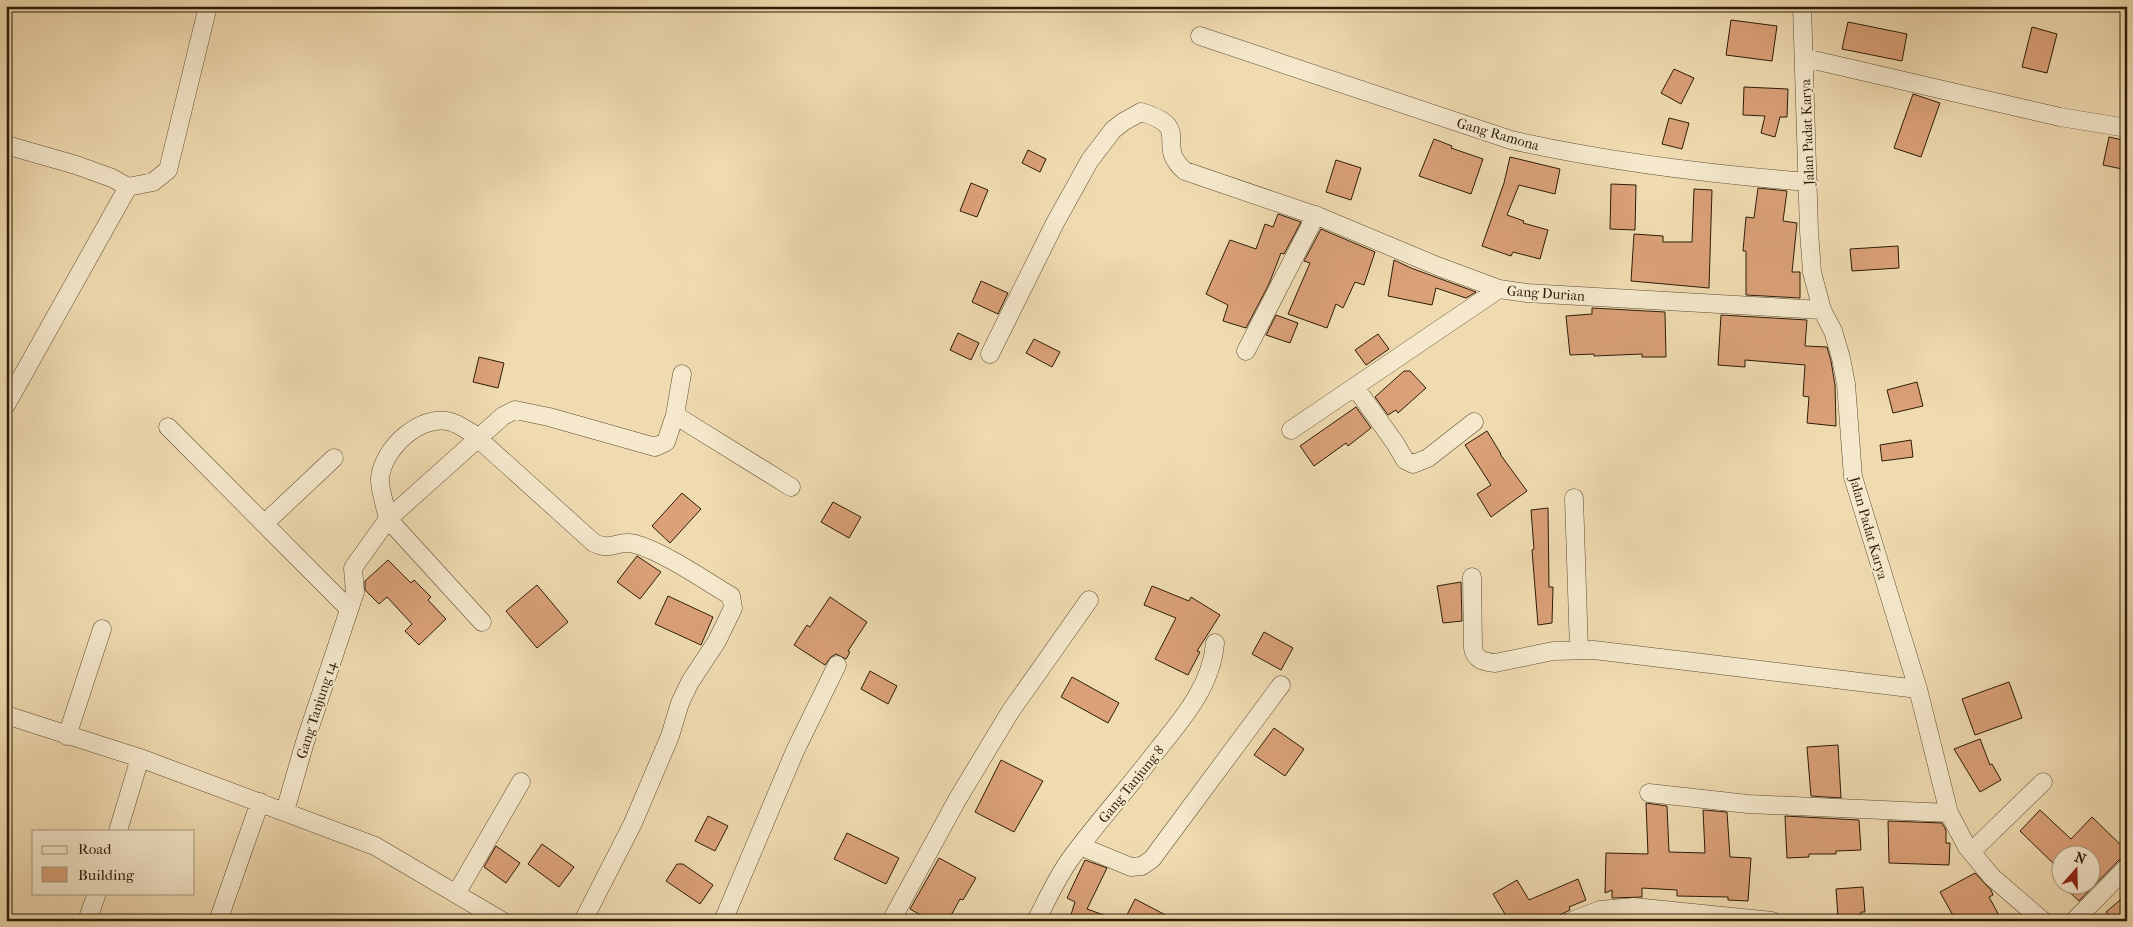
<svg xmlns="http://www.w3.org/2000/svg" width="2133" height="927" font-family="'IM FELL French Canon',serif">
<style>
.building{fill:#dba179;stroke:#2c1c06}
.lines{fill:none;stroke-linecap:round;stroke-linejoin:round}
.minor-casing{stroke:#5d4c31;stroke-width:19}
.minor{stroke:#f5e8cc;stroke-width:18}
.labels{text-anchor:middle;stroke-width:4;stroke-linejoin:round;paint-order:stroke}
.street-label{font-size:14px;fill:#2c1c06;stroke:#f5e8cc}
</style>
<rect width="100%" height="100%" fill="#f0dbb1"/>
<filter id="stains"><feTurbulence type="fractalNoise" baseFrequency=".004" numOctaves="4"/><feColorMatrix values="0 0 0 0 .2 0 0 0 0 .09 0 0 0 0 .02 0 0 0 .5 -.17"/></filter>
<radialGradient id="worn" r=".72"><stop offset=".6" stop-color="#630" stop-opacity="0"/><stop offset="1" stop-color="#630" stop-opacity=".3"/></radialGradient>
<!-- building -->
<path class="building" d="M1731 20 1777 26 1772 61 1726 55Z
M1848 22 1907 34 1902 61 1842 49Z
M2032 27 2057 34 2047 73 2022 67Z
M1674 69 1694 78 1681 104 1661 93Z
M1744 87 1788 89 1787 117H1780L1775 137 1761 133 1765 116 1743 115Z
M1913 94 1940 103 1921 157 1894 148Z
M1669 118 1689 123 1682 149 1662 144Z
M2109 137 2127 141V170L2103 165Z
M1434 139 1452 146 1451 148 1483 159 1471 194 1419 176Z
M1028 150 1046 159 1040 172 1022 163Z
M1510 157 1560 169 1555 194 1519 185 1507 215 1524 221 1523 223 1548 230 1540 259 1513 252 1511 256 1482 246 1504 183Z
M1336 160 1361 168 1351 200 1326 192Z
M971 183 988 190 977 217 960 211Z
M1611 184 1636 185 1635 230 1610 229Z
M1758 188 1787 191 1783 221 1797 223 1792 272H1800V298L1746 295V251H1743L1746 217 1754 218Z
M1694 189 1712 190 1709 288 1631 281 1634 234 1663 236V242H1692Z
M1278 214 1301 222 1284 254 1281 253 1269 284 1246 328 1223 321 1228 305 1206 294 1230 240 1256 249 1265 224 1273 227Z
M1321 229 1375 252 1364 285 1355 282 1343 308 1336 304 1327 328 1288 314 1310 263 1304 261Z
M1898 246 1899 268 1852 271 1850 249Z
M1394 260 1411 268 1476 292 1466 298 1436 288 1432 305 1388 296Z
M981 281 1008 293 998 314 972 302Z
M1592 308 1665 312 1666 357H1642V354L1594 356V354L1570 355 1566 316 1592 314Z
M1276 315 1298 323 1290 343 1266 335Z
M1721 315 1807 320 1805 346 1827 347 1831 361 1835 385 1836 426 1807 423 1809 397 1803 396 1805 365 1745 360V367L1718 365Z
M958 333 979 343 971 360 950 350Z
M1378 334 1389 349 1366 365 1355 350Z
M1034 339 1060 352 1052 367 1026 353Z
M479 357 504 363 498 388 473 382Z
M1404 371H1410L1426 388 1398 413 1396 410 1388 415 1375 397Z
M1917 382 1923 406 1893 413 1887 390Z
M1356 407 1371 428 1348 446 1346 443 1314 466 1300 446Z
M1487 431 1501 454H1500L1527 491 1491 517 1477 494 1491 485 1465 445Z
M1911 440 1913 457 1882 461 1880 445Z
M682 493 701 509 670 543 652 526Z
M833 502 861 517 849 538 821 522Z
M1548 508 1549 587H1553L1552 623 1538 625 1532 550 1534 549 1531 510Z
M637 556 661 572 640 599 617 582Z
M388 560 411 583 414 580 431 597 428 600 446 619 419 645 405 631 412 624 387 597 379 604 365 590V581Z
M1461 582 1462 621 1443 623 1437 586Z
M537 585 568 622 537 648 506 611Z
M1152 586 1189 601 1191 597 1220 615 1197 651 1200 652 1188 675 1155 659 1176 618 1144 605Z
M668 596 713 617 701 645 655 624Z
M830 597 867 622 848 651 850 652 846 659 836 654 831 657 825 665 794 645 807 625 810 627Z
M1264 632 1293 648 1281 670 1252 654Z
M870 671 897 686 888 704 861 689Z
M1072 677 1119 703 1108 723 1061 697Z
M2009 682 2022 718 1975 735 1962 699Z
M1274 728 1304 749 1285 776 1254 755Z
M1980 739 1990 765 1992 764 2001 780 1980 792 1954 749Z
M1838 745 1841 798 1811 796 1807 747Z
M1001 760 1043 781 1014 832 975 812Z
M1646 803 1667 806 1669 852 1705 853 1703 810 1727 812 1730 857 1751 858 1748 901 1728 900V897L1677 896V890L1642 888V897L1612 898V890L1605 893 1606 853 1648 854Z
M2040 810 2071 839 2092 817 2127 851V857L2119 860 2079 901 2061 884H2090V854H2060V870L2020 831Z
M708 816 728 826 715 851 695 841Z
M1785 816 1859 820 1861 850 1836 851V854H1809V857L1787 858Z
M1888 821 1942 823 1946 830V843H1950L1949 865 1889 863Z
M847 833 899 858 886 884 834 859Z
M542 844 574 867 559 887 528 864Z
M496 846 520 863 506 883 484 867Z
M939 858 976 878 963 900 960 899 948 921H931L910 909Z
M1085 860 1107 868 1087 909 1112 918V921H1069L1075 902 1067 898Z
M677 864H683L713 885 700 904 666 881Z
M1975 873 1991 890 1993 895 1989 897 2002 921H1956L1940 892Z
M1578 879 1586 900 1569 907 1570 910 1547 921H1509L1493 894 1517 880 1529 900Z
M1863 887 1865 912H1861V915L1838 917 1836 889Z
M2127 894V921H2113L2106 912Z
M1135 899 1177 921H1124Z"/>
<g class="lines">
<!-- minor casing -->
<g class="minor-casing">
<path id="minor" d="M1802 6 1809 231 1812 272 1822 310 1833 331 1841 358 1846 384 1853 477 1918 689 1949 813 1967 847 1992 877 2043 921
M1200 36 1511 140C1609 162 1708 174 1808 182
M1805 58 2060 117 2127 128
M6 145 76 165 112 178 128 187 153 182 168 170 208 6
M1246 351 1316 215
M990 354 1055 223 1090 160 1113 130 1123 122 1141 112C1195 128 1153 144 1185 171L1320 217 1437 266 1499 289 1527 293 1822 310
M1355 387 1395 443 1405 460 1413 464 1428 458 1474 422
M6 405 128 187
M675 415 791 487
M168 427 348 608
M1291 430 1499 289
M1574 498 1579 650
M265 523 334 458
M1472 577 1473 648C1475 660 1484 662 1495 663L1553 651 1594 650 1918 689
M482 622 388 519 503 416 515 410 549 417 655 447 666 442 675 415 682 374
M6 715 140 758 375 846 502 921
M67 736 102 629
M1649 793 1748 804 1949 813
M285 811 305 742 355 592 353 568 388 519C386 508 379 488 380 478 383 448 421 413 451 422 458 424 465 429 472 433L594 543C613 552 617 539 635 544 664 552 704 580 731 596L733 608 717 641 690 682 680 703 670 736 633 823 583 921
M118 831 140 758
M1080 846 1131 867 1142 866 1152 859 1281 685
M1971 852 2043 782
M456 894 521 782
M87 921 97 893
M218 921 260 802
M723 921 795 751 837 665
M891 921 957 800 1010 712 1089 600
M1036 921C1047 900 1057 877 1071 858 1099 820 1131 785 1159 748 1184 717 1212 684 1215 643
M1572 921 1600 910 1634 907 1772 921
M2074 921 2127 867"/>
</g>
<!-- minor -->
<use href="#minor" class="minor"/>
</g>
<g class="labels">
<!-- street labels -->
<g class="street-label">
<text transform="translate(1807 132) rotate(-92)" y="5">Jalan Padat Karya</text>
<text transform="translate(1498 134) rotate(16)" y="5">Gang Ramona</text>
<text transform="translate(1546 293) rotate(4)" y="5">Gang Durian</text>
<text transform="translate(1869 528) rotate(74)" y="5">Jalan Padat Karya</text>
<text transform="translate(316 710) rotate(-72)" y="5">Gang Tanjung 14</text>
<text transform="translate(1131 784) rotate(-51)" y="5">Gang Tanjung 8</text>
</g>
</g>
<!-- margin -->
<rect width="2133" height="927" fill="none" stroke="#f0dbb1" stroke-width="25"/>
<rect x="8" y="8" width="2118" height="912" fill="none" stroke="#2c1c06" stroke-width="2.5"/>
<rect x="12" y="12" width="2108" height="902" fill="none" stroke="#2c1c06"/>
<!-- legend -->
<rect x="32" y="830" width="162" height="65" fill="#f5e8cc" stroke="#a5967d"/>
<rect x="42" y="846" width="25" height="8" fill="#f5e8cc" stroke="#a5967d"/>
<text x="78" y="854" font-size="15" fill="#2c1c06">Road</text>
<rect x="42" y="867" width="25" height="15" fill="#dba179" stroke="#a5967d"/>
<text x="78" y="880" font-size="15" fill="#2c1c06">Building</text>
<!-- north arrow -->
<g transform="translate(2076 870) rotate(20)"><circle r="24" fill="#f5e8cc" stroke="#a5967d"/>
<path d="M0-4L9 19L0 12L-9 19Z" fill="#8f2418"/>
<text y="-8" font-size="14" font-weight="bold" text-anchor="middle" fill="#2c1c06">N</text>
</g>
<rect width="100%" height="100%" filter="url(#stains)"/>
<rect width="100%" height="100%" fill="url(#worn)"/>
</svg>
